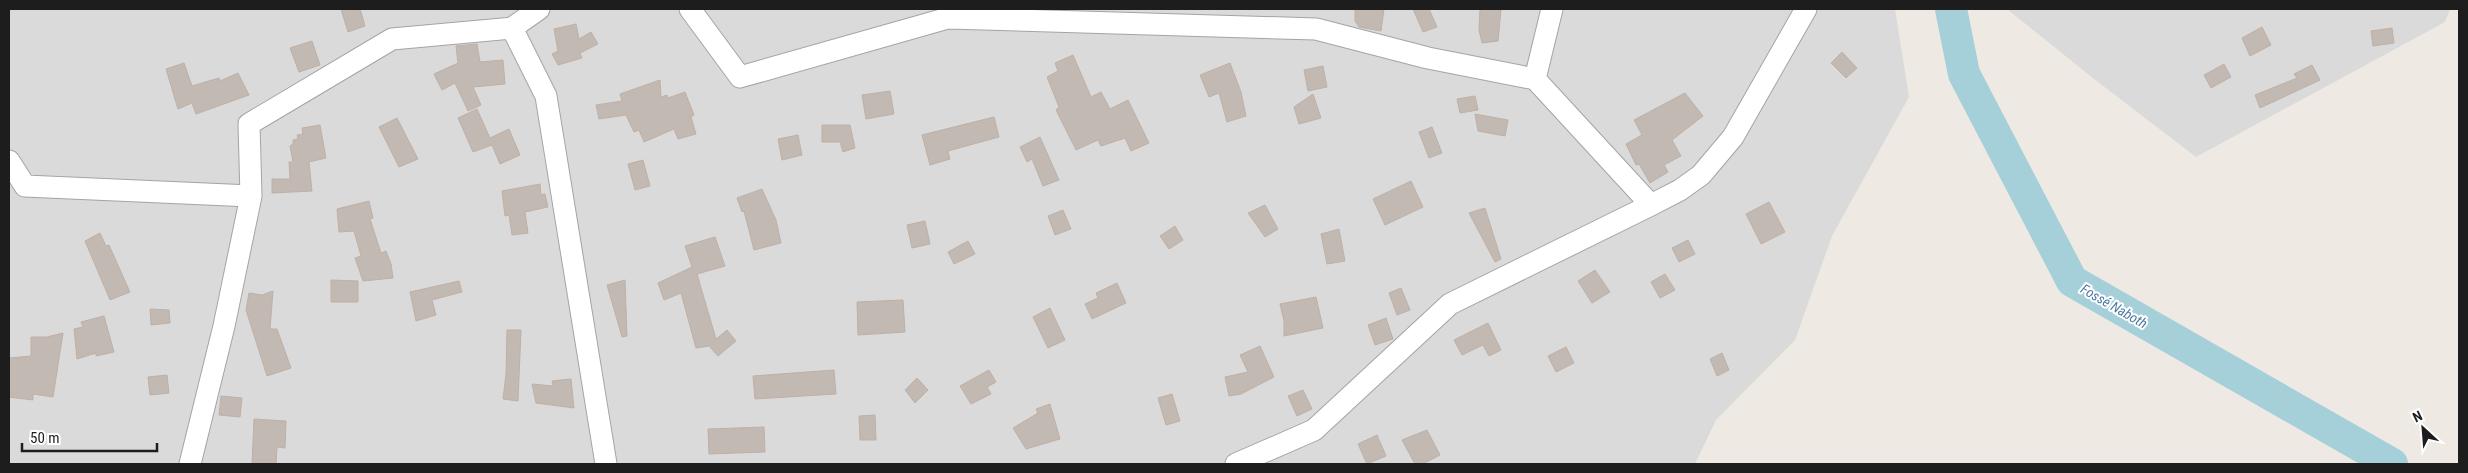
<svg xmlns="http://www.w3.org/2000/svg" width="2468" height="473" font-family="'Roboto Condensed',sans-serif">
<style>
.residential{fill:#dbdada}
.lines{fill:none;stroke-linecap:round;stroke-linejoin:round}
.river{stroke:#a5d0d9;stroke-width:32}
.building{fill:#c2b9b3;stroke:#beb0a6}
.minor-casing{stroke:#a4a4a4;stroke-width:23}
.minor{stroke:#fff;stroke-width:21}
.labels{text-anchor:middle;stroke-width:4;stroke-linejoin:round;paint-order:stroke}
.water-label{font-size:14px;font-style:italic;fill:#4b7aa0;stroke:#fff}
</style>
<rect width="100%" height="100%" fill="#eeeae3"/>
<!-- residential -->
<path class="residential" d="M9 9H1895L1909 97 1832 236 1795 340 1716 420 1695 464H9Z
M2007 9H2450L2445 22 2196 157 2094 79Z"/>
<g class="lines">
<!-- river -->
<path class="river" d="M1951 9 1964 74 2072 281 2392 464"/>
</g>
<!-- building -->
<path class="building" d="M341 9H360L365 26 348 32Z
M1355 9H1384L1381 31 1359 27 1355 21Z
M1413 9H1429L1437 27 1423 32Z
M1480 9H1501L1498 41 1482 43 1479 30Z
M576 24 579 39 591 32 598 44 580 53 582 58 558 65 552 54 558 51 554 29Z
M2262 27 2271 45 2250 56 2242 38Z
M2392 28 2394 43 2373 46 2371 31Z
M312 41 320 65 299 72 290 48Z
M477 44 480 62 503 60 505 84 473 87 481 105 468 111 455 83 442 90 434 74 458 63 456 46Z
M1842 52 1857 68 1846 78 1831 63Z
M1073 55 1091 97 1101 92 1110 109 1128 100 1149 143 1131 151 1125 138 1101 146 1098 140 1076 150 1056 110 1059 107 1047 77 1058 71 1055 63Z
M184 63 192 86 219 78 220 81 238 73 249 95 196 114 192 103 178 109 166 69Z
M1230 63 1241 92 1246 116 1227 122 1219 93 1209 97 1200 75Z
M2224 64 2231 77 2211 88 2204 75Z
M2312 65 2320 80 2260 108 2255 95 2297 78 2294 74Z
M1323 66 1327 87 1308 91 1304 70Z
M660 80 661 97 667 95 668 98 685 92 694 115 691 117 696 134 678 139 674 129 644 142 639 130 634 132 626 115 599 119 596 105 622 101 620 94Z
M890 91 894 114 866 119 862 95Z
M1685 93 1703 116 1672 140 1681 156 1664 165 1668 172 1650 183 1639 164 1636 165 1626 144 1642 135 1634 120Z
M1313 94 1321 118 1299 124 1294 107Z
M1475 96 1478 110 1460 113 1457 99Z
M477 109 490 138 509 129 520 155 500 164 492 145 473 152 458 118Z
M1475 114 1508 120 1505 136 1478 131Z
M994 117 999 137 948 151 950 159 930 165 922 135Z
M397 118 418 159 399 167 379 127Z
M320 125 326 158 309 162 312 191 272 193V179H290L289 162H293L290 146 293 144V140L298 139 297 135 303 134 302 128Z
M822 125H850L855 148 843 152 840 142H822Z
M1432 127 1442 153 1429 158 1419 132Z
M798 135 802 155 782 160 778 139Z
M1040 137 1059 180 1043 186 1032 159 1027 162 1020 147Z
M643 160 650 186 635 190 628 164Z
M1411 181 1423 207 1385 225 1373 199Z
M540 184 541 195 545 194 548 207 525 212 528 233 512 235 509 215 505 216 502 191Z
M762 189 776 220 781 243 754 250 744 211 742 212 737 198Z
M369 201 373 218 370 219 381 253 386 251 391 264 393 278 363 281 355 258 361 256 354 231 339 232 337 209Z
M1769 202 1785 232 1761 244 1746 214Z
M1265 205 1278 229 1265 237 1248 213Z
M1485 208 1501 259 1495 262 1469 213Z
M1063 210 1071 229 1055 235 1048 216Z
M925 221 930 244 912 248 907 225Z
M1175 226 1183 240 1169 249 1160 236Z
M1339 229 1345 261 1327 264 1321 234Z
M100 233 106 246 109 245 130 292 110 300 85 241Z
M715 237 725 266 697 274 716 339 727 330 736 341 718 356 709 346 696 348 681 293 664 300 658 283 692 267 685 246Z
M1688 240 1695 254 1679 262 1672 248Z
M968 241 975 254 954 264 948 252Z
M1595 270 1610 292 1592 303 1578 281Z
M1665 274 1675 290 1660 298 1651 282Z
M331 280 358 281V302H331Z
M625 280 627 336 622 337 607 285Z
M459 281 462 292 432 300 436 315 416 321 410 292Z
M1117 283 1126 303 1092 319 1085 304 1098 298 1096 293Z
M1401 288 1410 310 1397 315 1389 293Z
M273 291 270 329H277L291 368 267 376 246 310 249 293 262 295Z
M1316 297 1323 328 1284 336V321L1280 304Z
M903 300 905 332 858 335 857 302Z
M1050 308 1065 340 1048 348 1033 317Z
M150 309 169 310 170 323 151 325Z
M104 316 114 352 96 356V353L77 359 74 329 83 327 81 322Z
M1386 318 1393 339 1375 345 1368 325Z
M1488 323 1501 350 1489 356 1483 345 1462 355 1454 340Z
M507 330H521L518 401 503 399 506 374Z
M63 333 53 397 33 394V400L9 397V358L31 356V337H47Z
M1260 346 1274 377 1241 394 1229 396 1225 377 1248 372 1240 355Z
M1566 347 1574 363 1556 372 1548 356Z
M1722 353 1729 370 1717 376 1710 359Z
M834 370 836 394 755 399 753 376Z
M989 370 996 382 987 387 991 394 971 404 960 386Z
M167 375 169 393 150 395 148 377Z
M917 378 928 390 915 403 905 390Z
M571 379 574 408 536 403 532 384 553 386 552 381Z
M1303 390 1312 409 1297 416 1288 396Z
M1172 394 1180 421 1166 425 1158 398Z
M221 396 242 398 240 417 219 415Z
M1050 404 1060 439 1026 449 1013 428 1038 413 1036 409Z
M875 415 876 440H860L859 416Z
M254 419 286 421 285 448 277 447 276 464H252Z
M764 427 765 452 709 454 708 429Z
M1427 430 1440 455 1423 464H1415L1402 440Z
M1377 435 1386 456 1367 464 1358 444Z"/>
<g class="lines">
<!-- minor casing -->
<g class="minor-casing">
<path id="minor" d="M690 9 740 77 948 18 1316 29 1428 58 1535 79 1651 205
M512 28 546 96 606 464
M1535 79 1552 9
M9 161 25 186 251 196 249 124 392 39 512 28 539 9
M190 464 224 326 251 196
M1236 464 1314 430 1450 304 1651 205 1680 190 1701 175 1733 137 1806 9"/>
</g>
<!-- minor -->
<use href="#minor" class="minor"/>
</g>
<g class="labels">
<!-- water labels -->
<g class="water-label">
<text transform="translate(2114 306) rotate(30)" y="5">Fossé Naboth</text>
</g>
</g>
<!-- border -->
<rect width="2468" height="473" fill="none" stroke="#1d1d1d" stroke-width="20"/>
<!-- north arrow -->
<g transform="translate(2423 428) rotate(334)" stroke="#ffffff" stroke-width="4" paint-order="stroke">
<path d="M0-4L9 19L0 12L-9 19Z" fill="#1d1d1d"/>
<text y="-8" font-size="14" font-weight="bold" text-anchor="middle" fill="#1d1d1d">N</text>
</g>
<!-- scale -->
<path d="M22 443v8h135v-8" fill="none" stroke="#1d1d1d" stroke-width="2.5"/>
<text x="30" y="443" font-size="15" fill="#1d1d1d" stroke="#ffffff" stroke-width="4" paint-order="stroke">50 m</text>
</svg>
